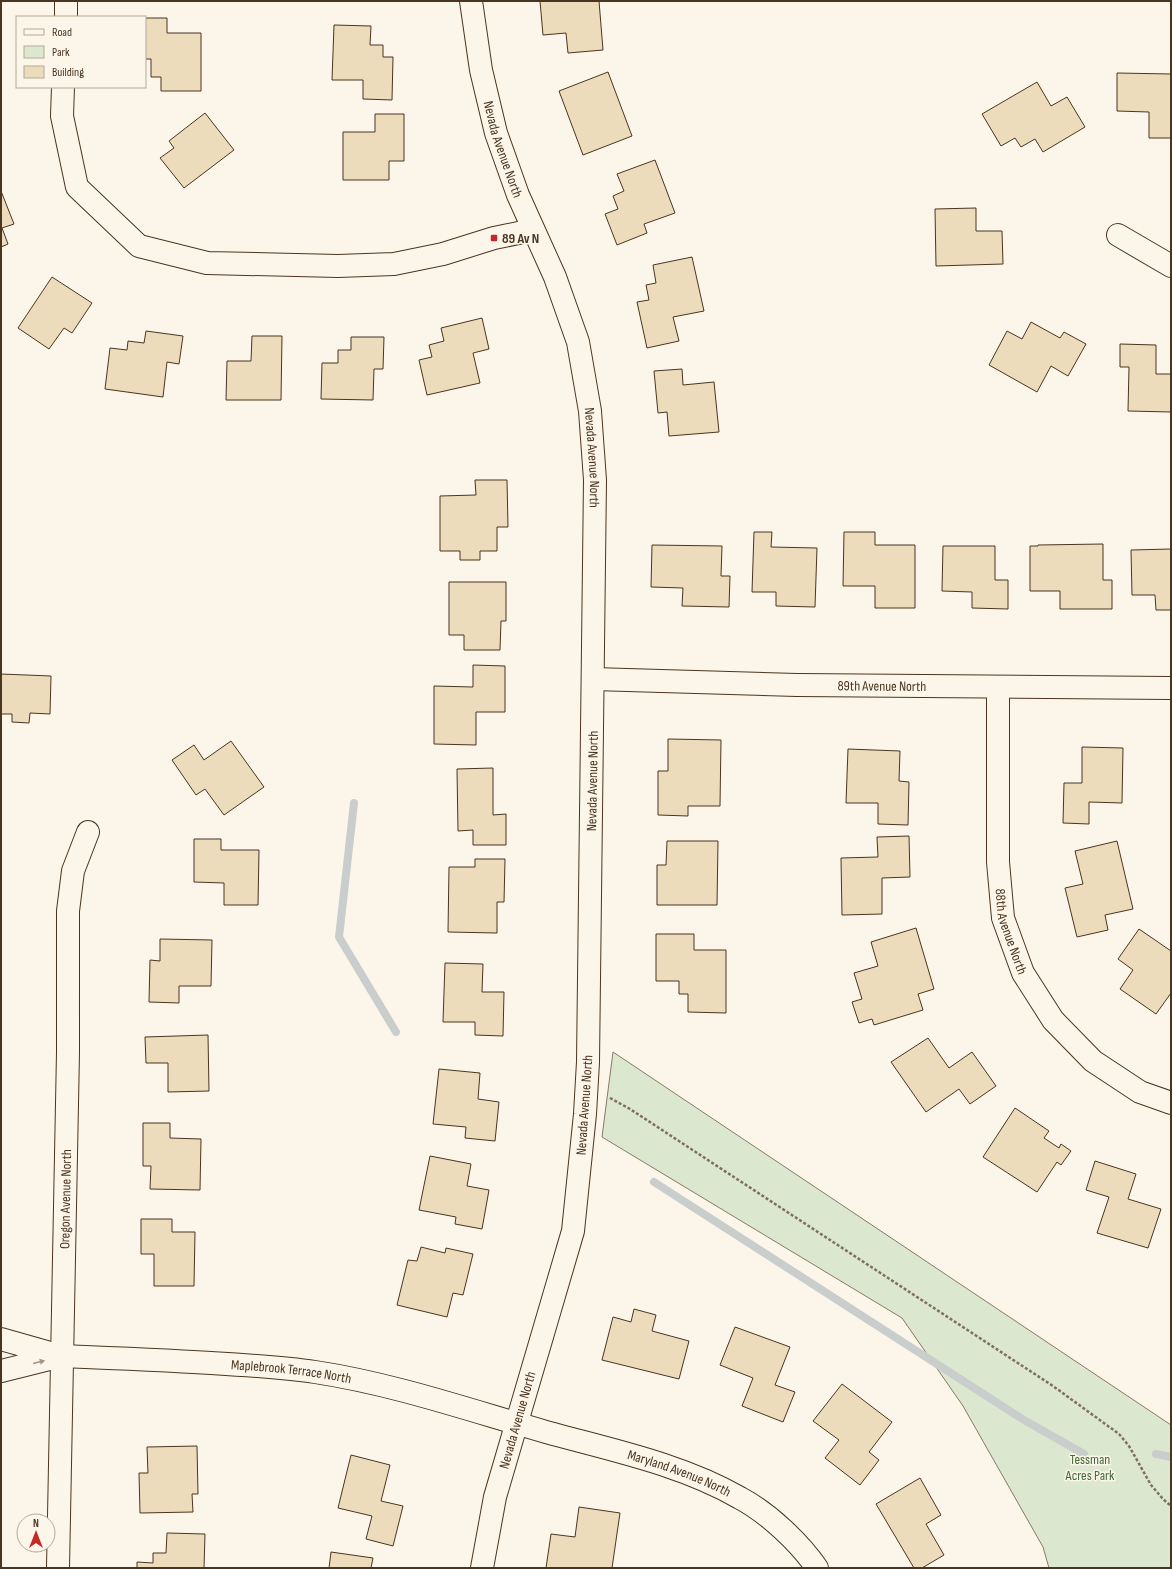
<svg xmlns="http://www.w3.org/2000/svg" width="1172" height="1569" font-family="'Sofia Sans Condensed',sans-serif">
<style>
.green{fill:#dce7d0;stroke:#887966}
.lines{fill:none;stroke-linecap:round;stroke-linejoin:round}
.stream{stroke:#c9cecd;stroke-width:8}
.building{fill:#ecdcbc;stroke:#4a3520}
.minor-casing{stroke:#4a3520;stroke-width:24}
.path{stroke:#7f6f5c;stroke-width:2.5;stroke-dasharray:3 2;stroke-linecap:butt}
.minor{stroke:#fbf6e9;stroke-width:22}
.oneway{fill:#a29684}
.poi-dot{fill:#c62828;stroke:#fbf6e9;stroke-width:1.5}
.labels{text-anchor:middle;stroke-width:3;stroke-linejoin:round;paint-order:stroke}
.street-label{font-size:14px;fill:#4a3520;stroke:#fbf6e9}
.poi-label{font-size:14px;font-weight:bold;fill:#4a3520;stroke:#fbf6e9;text-anchor:start}
.park-label{font-size:14px;fill:#436837;stroke:#fbf6e9}
</style>
<rect width="100%" height="100%" fill="#fbf6e9"/>
<!-- green -->
<path class="green" d="M613 1052 1171 1425V1568H1049L1043 1547 963 1406 902 1318 602 1137Z"/>
<g class="lines">
<!-- stream -->
<path class="stream" d="M354 803 339 937 396 1032
M654 1182 1024 1420 1084 1454
M1156 1454 1171 1457"/>
</g>
<!-- building -->
<path class="building" d="M540 1H599L603 50 568 53 566 33 543 35Z
M145 18H167V33H201V91H161V77H151V59H145Z
M334 25 371 26 370 45H383V57H393L392 100 363 99V80H332Z
M608 72 632 136 583 155 559 91Z
M1117 73 1171 74V138H1149V112L1117 111Z
M1037 82 1051 106 1067 97 1085 127 1043 152 1035 139 1021 147 1015 138 1001 146 982 114Z
M205 113 234 150 184 188 160 158 174 148 169 141Z
M375 114H404V161H389V180H343V132H375Z
M655 160 675 213 644 224 647 233 617 245 605 214 618 209 613 196 624 191 617 174Z
M1 191 14 224 2 228 8 244 1 247Z
M976 208V231H1002L1003 264 936 266 935 209Z
M692 257 704 311 673 317 679 341 647 348 637 302 649 300 646 285 656 283 653 265Z
M52 277 92 303 72 333 64 328 49 349 18 328Z
M482 318 489 349 473 353 480 383 427 395 419 360 432 357 429 345 444 341 441 328Z
M1031 322 1060 338 1064 332 1086 344 1068 376 1051 366 1037 392 989 365 1007 331 1022 339Z
M146 331 183 336 179 364 167 362 163 397 105 389 110 348 127 350 128 341 144 343Z
M252 336H282L281 400H226L227 361H251Z
M351 337H384L383 369H374L373 400 321 399 322 363H338V350H351Z
M1120 344 1156 345V374H1171V412L1128 411 1129 367H1120Z
M682 369 683 385 714 382 719 432 669 436 667 412 658 413 654 371Z
M475 480H507L508 527H497V551H480V560H460V551H440V496L476 495Z
M754 532H772L771 547 817 548 815 607 776 606V592H752Z
M844 532H875V545H915V608H875V586H843Z
M1103 544V580H1112V609H1060V591H1030V546H1038V545Z
M652 545 722 546 721 576H730L729 607 682 606 683 588 651 587Z
M943 546H995V580H1008V609L972 608V592L942 591Z
M1171 549V610H1156L1155 595H1132L1131 550Z
M449 582H506V621H501L500 650H464V635H449Z
M473 665 505 666V712H476V745L434 744V686L473 687Z
M1 674 51 676 50 714 30 713 29 723 12 722V714H1Z
M668 739 721 740 720 806H688V816L658 815V771H668Z
M231 741 264 787 224 815 205 789 196 795 172 760 194 745 204 760Z
M1082 747 1123 748 1122 803 1089 802V824L1063 823 1064 783H1082Z
M848 749 900 751 899 781 909 782 908 825 878 824V803H846Z
M493 768V815L506 814V845H473V830L458 831 457 769Z
M909 836 910 877 882 878V914L842 915 841 858 878 857 877 837Z
M194 839H221V850H259L258 905H224V883L194 882Z
M667 841H718L717 905H657V865H666Z
M1117 841 1133 909 1105 915 1108 930 1077 937 1065 888 1083 884 1075 851Z
M475 859H505L504 902H497V933L448 932 449 867H475Z
M916 928 934 989 918 994 923 1010 874 1025 872 1019 859 1023 852 1002 862 999 854 973 878 966 871 942Z
M1139 929 1171 951V993L1156 1014 1120 989 1133 970 1118 959Z
M656 934H694V950H726V1013L688 1012V994H679V981H656Z
M160 939 212 940 211 986H179V1003L149 1002 150 960 160 961Z
M445 963 483 964 482 992H504L503 1036 475 1035V1022H443Z
M208 1035 209 1091 168 1092V1063H146L145 1037Z
M928 1038 949 1068 972 1052 996 1086 970 1104 959 1089 926 1112 891 1062Z
M439 1069 480 1073 478 1099 499 1102 495 1141 465 1138 466 1127 433 1124Z
M1015 1108 1049 1131 1044 1138 1059 1148 1061 1144 1071 1151 1061 1165 1057 1162 1037 1192 983 1157Z
M143 1123H170V1138L201 1139 200 1190 150 1189 151 1166H143Z
M430 1156 471 1164 467 1186 489 1190 482 1229 455 1224 456 1217 419 1210Z
M1095 1161 1136 1174 1128 1199 1161 1209 1148 1248 1097 1233 1109 1197 1086 1190Z
M141 1219H172V1232H195L194 1286H154V1254H141Z
M421 1247 445 1253 446 1248 473 1254 463 1295 453 1293 447 1317 397 1305 408 1260 417 1261Z
M634 1309 656 1315 652 1331 689 1341 679 1379 602 1360 613 1317 631 1322Z
M735 1327 790 1347 775 1385 795 1392 783 1422 742 1406 753 1378 720 1365Z
M842 1384 892 1422 869 1452 879 1460 860 1485 825 1458 839 1440 813 1421Z
M197 1446 198 1494H192L193 1512 140 1513 139 1473H148L147 1447Z
M351 1455 390 1465 381 1501 403 1506 393 1546 366 1539 372 1516 338 1508Z
M920 1478 941 1515 926 1524 944 1555 922 1568H914L876 1504Z
M579 1507 620 1513 612 1568H546L551 1534 575 1537Z
M167 1533 205 1534 204 1568H137V1562L153 1563V1553H166Z
M331 1552 373 1558 371 1568H329Z"/>
<g class="lines">
<!-- minor casing -->
<g class="minor-casing">
<g id="minor">
<path id="s1" d="M471 1 481 70 496 133 518 195 555 277 578 342 590 411 595 480 588 1062 585 1114 573 1231 495 1497 482 1568"/>
<path d="M66 17V1"/>
<path d="M63 87 62 116 77 187 139 246 207 263 338 266 394 264 443 254 494 238 533 230"/>
<path d="M1118 235 1171 266"/>
<path id="s2" d="M593 679 797 685 1171 688"/>
<path id="s3" d="M998 687V862L1003 918 1023 973 1053 1020 1093 1061 1140 1092 1171 1103"/>
<path d="M1 1339 61 1356 1 1371"/>
<path id="s4" d="M61 1356C111 1358 161 1360 211 1363 245 1365 281 1367 315 1372 394 1384 469 1410 546 1432 611 1450 681 1464 740 1498 768 1513 799 1542 817 1568"/>
<path id="s5" d="M58 1568 68 1052V911L73 871 88 832"/>
</g>
</g>
<!-- path -->
<path class="path" d="M610 1098 630 1109 1053 1386 1119 1434 1129 1446 1151 1485 1163 1499 1171 1506"/>
<!-- minor -->
<use href="#minor" class="minor"/>
</g>
<!-- one-way arrows -->
<defs><path id="oneway-solid" d="M-6-.8H1V-3.2L6.5 0L1 3.2V.8H-6Z"/></defs>
<use class="oneway" href="#oneway-solid" transform="translate(39 1362) rotate(-14)"/>
<!-- markers -->
<rect class="poi-dot" x="490" y="234" width="8" height="8" rx="2"/>
<g class="labels">
<!-- street labels -->
<g class="street-label">
<text dy="5" stroke="none"><textPath href="#s1" startOffset="152">Nevada Avenue North</textPath></text>
<text dy="5" stroke="none"><textPath href="#s1" startOffset="476">Nevada Avenue North</textPath></text>
<text dy="5" stroke="none"><textPath href="#s2" startOffset="289">89th Avenue North</textPath></text>
<text transform="translate(592 781) rotate(-89)" y="5">Nevada Avenue North</text>
<text dy="5" stroke="none"><textPath href="#s3" startOffset="246">88th Avenue North</textPath></text>
<text transform="translate(584 1105) rotate(-86)" y="5">Nevada Avenue North</text>
<text dy="5" stroke="none"><textPath href="#s5" startOffset="369">Oregon Avenue North</textPath></text>
<text dy="5" stroke="none"><textPath href="#s4" startOffset="231">Maplebrook Terrace North</textPath></text>
<text transform="translate(517 1420) rotate(-74)" y="5">Nevada Avenue North</text>
<text dy="5" stroke="none"><textPath href="#s4" startOffset="633">Maryland Avenue North</textPath></text>
</g>
<!-- poi labels -->
<g class="poi-label">
<text x="502" y="243">89 Av N</text>
</g>
<!-- park labels -->
<g class="park-label">
<text x="1090" y="1464">Tessman<tspan x="1090" dy="16">Acres Park</tspan></text>
</g>
</g>
<!-- border -->
<rect width="1172" height="1569" fill="none" stroke="#4a3520" stroke-width="4"/>
<!-- legend -->
<rect x="16" y="16" width="130" height="72" fill="#fbf6e9" stroke="#b4a999"/>
<rect x="24" y="29" width="20" height="6" fill="#fbf6e9" stroke="#b4a999"/>
<text x="52" y="36" font-size="12" fill="#4a3520">Road</text>
<rect x="24" y="46" width="20" height="12" fill="#dce7d0" stroke="#b4a999"/>
<text x="52" y="56" font-size="12" fill="#4a3520">Park</text>
<rect x="24" y="66" width="20" height="12" fill="#ecdcbc" stroke="#b4a999"/>
<text x="52" y="76" font-size="12" fill="#4a3520">Building</text>
<!-- north arrow -->
<g transform="translate(36 1533)"><circle r="19" fill="#fbf6e9" stroke="#b4a999"/>
<path d="M0-3L7 15L0 10L-7 15Z" fill="#c62828"/>
<text y="-6" font-size="11" font-weight="bold" text-anchor="middle" fill="#4a3520">N</text>
</g>
</svg>
